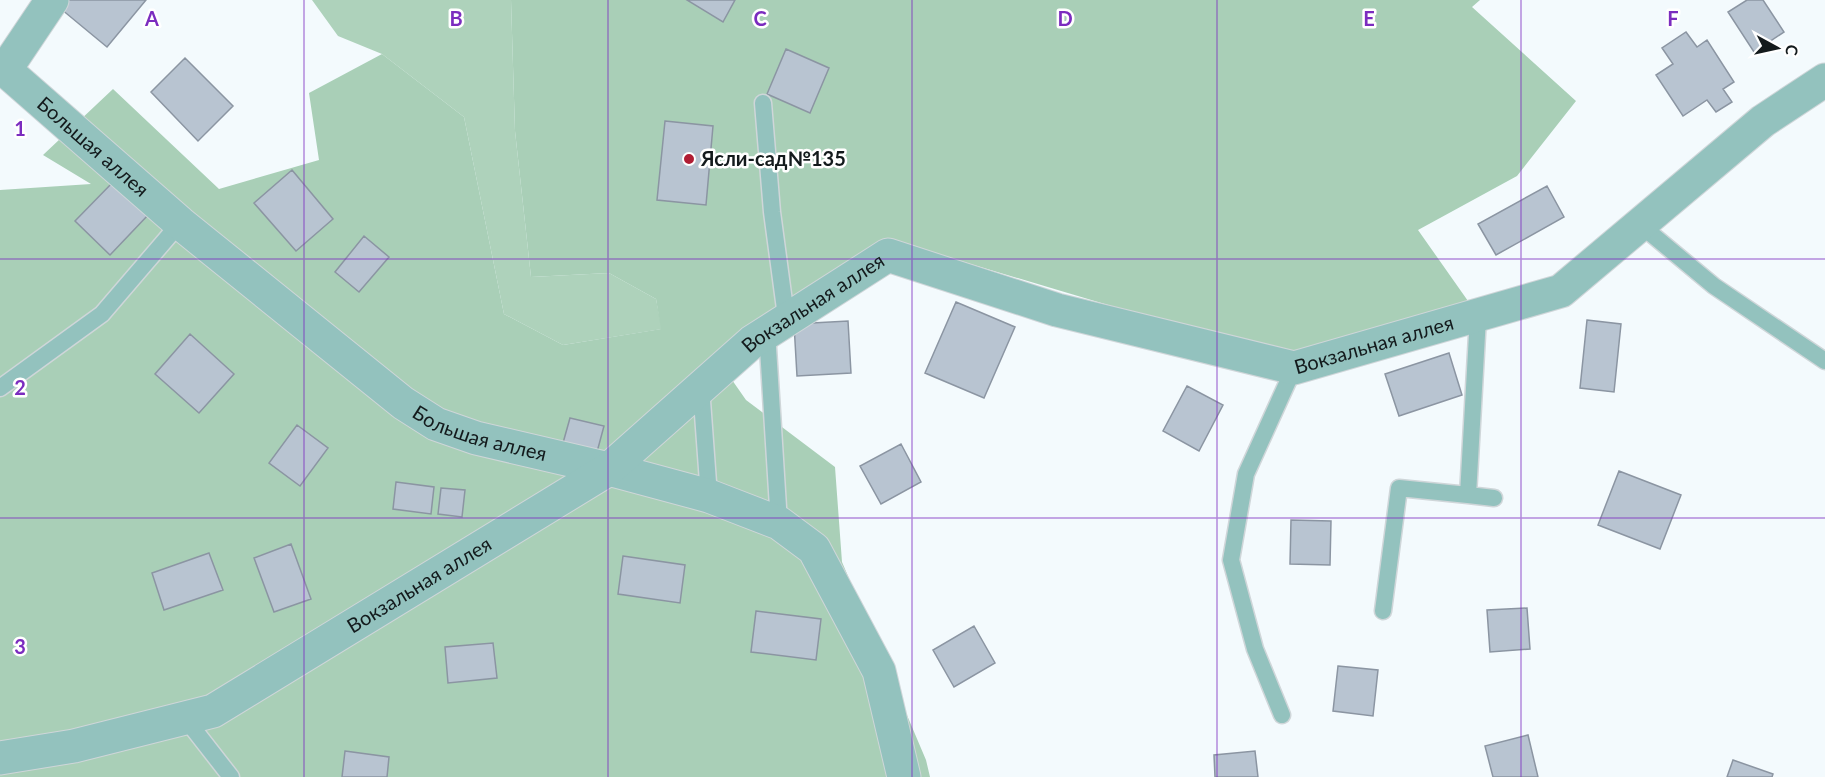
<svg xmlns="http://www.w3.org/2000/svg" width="1825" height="777" font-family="Lato,sans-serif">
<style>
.green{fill:#aed2bb}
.forest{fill:#a9cfb7}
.building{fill:#b8c4d1;stroke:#8b95a2;stroke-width:1.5}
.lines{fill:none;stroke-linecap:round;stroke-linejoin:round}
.service-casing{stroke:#cfd6d9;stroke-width:19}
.minor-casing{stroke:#cfd6d9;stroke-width:35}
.service{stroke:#93c2be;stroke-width:16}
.minor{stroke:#93c2be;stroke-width:33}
.grid{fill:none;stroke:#7b2cbf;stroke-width:1.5;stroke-opacity:0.55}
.poi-dot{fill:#b01d34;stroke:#fff;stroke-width:2}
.labels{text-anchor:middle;stroke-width:5;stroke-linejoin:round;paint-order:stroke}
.street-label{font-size:20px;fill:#131a1c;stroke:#fff}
.poi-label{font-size:20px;font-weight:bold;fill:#131a1c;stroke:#fff;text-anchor:start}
.grid-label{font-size:20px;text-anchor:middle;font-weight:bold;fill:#7b2cbf;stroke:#fff;stroke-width:5;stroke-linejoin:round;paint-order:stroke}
</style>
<rect width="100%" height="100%" fill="#f3fafd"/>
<!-- green -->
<path class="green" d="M312 0H511L515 131 531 277 609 273 656 299 662 329 563 345 504 314 464 117 382 54 338 36Z"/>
<!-- forest -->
<path class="forest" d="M511 0H1480L1472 7 1576 101 1517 176 1418 230 1468 301 1282 357 887 239 716 357 746 400 835 467 842 562 926 760 930 777H0V190L91 184 43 155 113 89 219 189 319 160 309 93 382 54 464 117 504 314 563 345 661 329 656 299 609 273 531 277 515 131Z"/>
<!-- building -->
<path class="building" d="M68 0H146L107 47 61 9Z
M687 0H735L723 22Z
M1747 0H1763L1784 32 1754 52 1728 12Z
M1686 32 1697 47 1707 40 1734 82 1723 89 1732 102 1716 112 1707 100 1683 116 1656 75 1673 64 1662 48Z
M786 49 829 68 810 113 767 94Z
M185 58 233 106 198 141 151 92Z
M665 121 713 126 706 205 657 200Z
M292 170 333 219 296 251 254 203Z
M114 181 149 214 110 255 75 221Z
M1547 186 1564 217 1496 255 1478 224Z
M364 236 389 257 359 292 335 272Z
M956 302 1015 327 984 398 925 373Z
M1587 320 1621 324 1614 392 1580 388Z
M848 321 851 373 797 376 794 324Z
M190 334 234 374 199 413 155 374Z
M1449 353 1462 395 1399 416 1385 374Z
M1187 386 1223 405 1199 451 1163 431Z
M570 418 604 426 597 452 563 443Z
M297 425 328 448 300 486 269 463Z
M901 444 921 482 881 504 860 466Z
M1619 471 1681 495 1660 549 1598 525Z
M396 482 434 487 431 514 393 509Z
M441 488 465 490 462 517 438 514Z
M1291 520 1331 521 1330 565 1290 564Z
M291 544 311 599 274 612 254 558Z
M209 553 223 590 164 610 152 573Z
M623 556 685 565 680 603 618 594Z
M1527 608 1530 649 1490 652 1487 610Z
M756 611 821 619 816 660 751 652Z
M974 626 995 663 954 687 933 650Z
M493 643 497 678 448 683 445 647Z
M1338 666 1378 670 1373 716 1333 711Z
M1528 735 1538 777H1493L1485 746Z
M345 751 389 757 387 777H342Z
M1255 751 1258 777H1215L1214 755Z
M1733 760 1773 774 1772 777H1727Z"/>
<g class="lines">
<!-- service casing -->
<g class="service-casing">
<path id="service" d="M763 103 772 212 785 309 783 322
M1637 222 1714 286 1825 361
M767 332 779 523
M701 387 709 496
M0 388 102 314 180 223
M1468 495 1494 498
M1383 611 1399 488 1468 495 1478 317
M1282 715 1255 649 1231 560 1246 474 1294 368
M185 718 231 777"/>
</g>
<!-- minor casing -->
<g class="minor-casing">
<g id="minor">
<path id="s1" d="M52 0 5 70 180 223 403 403 436 424 476 438 609 469 709 496 779 523 814 549 879 671 904 777"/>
<path id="s2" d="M0 758 74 746 213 711 609 469 752 342 888 255 1057 310 1294 368 1561 291 1763 121 1825 80"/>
</g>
</g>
<!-- service -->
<use href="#service" class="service"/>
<!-- minor -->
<use href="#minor" class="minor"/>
</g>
<!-- grid -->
<path class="grid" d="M304 0V777M608 0V777M912 0V777M1217 0V777M1521 0V777M0 259H1825M0 518H1825"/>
<!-- markers -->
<circle class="poi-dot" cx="689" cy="159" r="6"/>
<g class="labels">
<!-- street labels -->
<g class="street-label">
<text dy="7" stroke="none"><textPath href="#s1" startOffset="201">Большая аллея</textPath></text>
<text dy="7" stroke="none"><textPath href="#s2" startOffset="946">Вокзальная аллея</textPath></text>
<text dy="7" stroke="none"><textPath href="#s2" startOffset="1540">Вокзальная аллея</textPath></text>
<text dy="7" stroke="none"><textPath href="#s1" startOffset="687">Большая аллея</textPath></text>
<text dy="7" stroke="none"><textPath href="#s2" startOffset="460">Вокзальная аллея</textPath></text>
</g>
<!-- poi labels -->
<g class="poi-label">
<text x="701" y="166">Ясли-сад№135</text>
</g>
</g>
<g class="grid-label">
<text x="152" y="26">A</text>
<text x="456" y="26">B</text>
<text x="760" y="26">C</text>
<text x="1065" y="26">D</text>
<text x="1369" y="26">E</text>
<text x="1673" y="26">F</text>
<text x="20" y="136">1</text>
<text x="20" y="395">2</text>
<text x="20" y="654">3</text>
</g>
<!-- north arrow -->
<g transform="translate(1777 48) rotate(98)" stroke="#ffffff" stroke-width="4.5" paint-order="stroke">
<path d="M0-4.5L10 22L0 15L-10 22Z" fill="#131a1c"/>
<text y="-9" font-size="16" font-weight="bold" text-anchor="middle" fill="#131a1c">С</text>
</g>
</svg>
